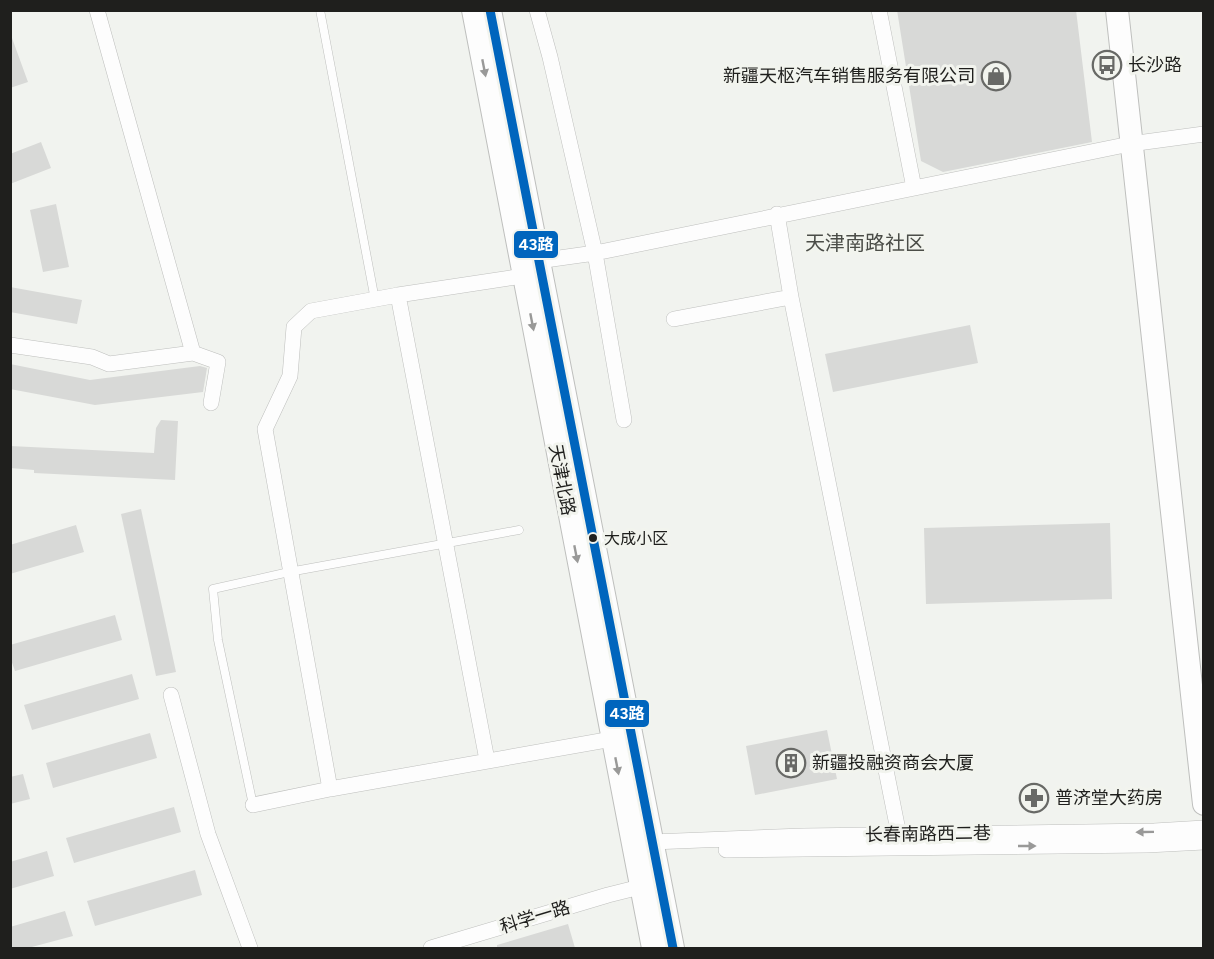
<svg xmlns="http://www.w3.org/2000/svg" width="1214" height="959" font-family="Figtree,'Noto Sans SC',sans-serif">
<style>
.building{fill:#d8d9d7}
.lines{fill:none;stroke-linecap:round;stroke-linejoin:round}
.lane-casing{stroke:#bebfbd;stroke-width:9}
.street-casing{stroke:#bebfbd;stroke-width:16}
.secondary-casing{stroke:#bebfbd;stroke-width:24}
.lane{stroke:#fdfdfd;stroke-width:8}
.street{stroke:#fdfdfd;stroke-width:15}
.secondary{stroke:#fdfdfd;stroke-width:22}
.bus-1-casing{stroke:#f2f4ee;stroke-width:14}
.bus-1{stroke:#0065bd;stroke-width:9}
.oneway{fill:#999998}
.bus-dot{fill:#1f1f1d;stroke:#f2f4ee;stroke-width:2}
.labels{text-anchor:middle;stroke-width:6;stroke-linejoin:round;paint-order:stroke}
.bus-label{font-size:16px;fill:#1f1f1d;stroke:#f2f4ee;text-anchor:start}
.poi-label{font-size:18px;fill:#1f1f1d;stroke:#f2f4ee;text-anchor:start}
.street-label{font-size:18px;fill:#1f1f1d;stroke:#f2f4ee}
.neighbourhood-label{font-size:20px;fill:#4b4d48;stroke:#f2f4ee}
.line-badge{stroke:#f2f4ee;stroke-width:2}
.badge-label{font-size:16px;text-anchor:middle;font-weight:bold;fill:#fff}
</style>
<rect width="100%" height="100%" fill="#f1f3ef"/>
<!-- building -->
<path class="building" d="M897 10H1076L1092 142 943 172 921 161Z
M10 38H12L28 82 10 88Z
M41 142 51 168 10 184V154Z
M56 204 69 267 43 272 30 210Z
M10 287 82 300 77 324 10 312Z
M970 325 978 363 833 392 825 354Z
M10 364 90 380 200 366 207 368 203 392 95 405 10 389Z
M161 420 178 421 175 480 34 473V470L10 468V446L154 453 156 428Z
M141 509 176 672 156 676 121 514Z
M1110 523 1112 599 926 604 924 528Z
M76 525 84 552 10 574V545Z
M115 615 122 640 15 671 10 657V645Z
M132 674 139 699 32 730 24 705Z
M827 730 837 779 755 795 746 746Z
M150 733 157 758 53 788 46 763Z
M23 774 30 799 10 804V777Z
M174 807 181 832 74 863 66 838Z
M47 851 54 876 10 889V862Z
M195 870 202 895 95 926 87 901Z
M65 911 73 936 28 948H10V927Z
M568 924 575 948H497V945Z"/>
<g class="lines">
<!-- lane casing -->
<g class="lane-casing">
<path id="lane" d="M320 10 375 300
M253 805 218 640 213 589 289 572 519 530"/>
</g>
<!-- street casing -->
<g class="street-casing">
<path id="street" d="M97 10 193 353
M537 10 550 57 595 253 624 420
M879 10 914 188
M777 214 791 297 899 835
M538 261 595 253 1130 144 1204 134
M674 319 791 297
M10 345 92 357 109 364 193 353 218 362 211 403
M171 695 208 834 250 948
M487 760 398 295 523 276
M330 789 265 429 290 376 294 327 311 311 398 295
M253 805 330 789 612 739
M652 842 803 836 1154 831 1204 828
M726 850 1147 845 1204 842
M431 948 608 895 640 887"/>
</g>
<!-- secondary casing -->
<g class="secondary-casing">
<path id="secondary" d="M473 10 653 948
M490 10 673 948
M1117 10 1204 804"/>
</g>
<!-- lane -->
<use href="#lane" class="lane"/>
<!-- street -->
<use href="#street" class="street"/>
<!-- secondary -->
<use href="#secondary" class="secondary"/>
<!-- bus-1 casing -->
<g class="bus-1-casing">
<path id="bus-1" d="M490 10 673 948"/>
</g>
<!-- bus-1 -->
<use href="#bus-1" class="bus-1"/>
</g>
<!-- one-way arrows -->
<defs><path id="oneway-solid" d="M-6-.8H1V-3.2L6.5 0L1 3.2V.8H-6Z" transform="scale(1.5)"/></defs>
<g class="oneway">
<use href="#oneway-solid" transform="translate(484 68) rotate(79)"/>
<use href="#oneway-solid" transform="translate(532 322) rotate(79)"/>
<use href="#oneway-solid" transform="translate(576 554) rotate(79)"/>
<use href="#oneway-solid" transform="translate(617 766) rotate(79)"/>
<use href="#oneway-solid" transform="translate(1145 832) rotate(179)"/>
<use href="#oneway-solid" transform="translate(1027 846)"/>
</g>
<!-- icons -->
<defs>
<g id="bus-ring" transform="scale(1.5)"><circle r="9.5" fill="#f2f4ee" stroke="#686966" stroke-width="1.5"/><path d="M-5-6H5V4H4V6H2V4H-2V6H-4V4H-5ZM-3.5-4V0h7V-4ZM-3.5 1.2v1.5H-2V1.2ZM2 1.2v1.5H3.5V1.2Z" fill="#686966"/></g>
<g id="shop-ring" transform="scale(1.5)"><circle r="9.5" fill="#f2f4ee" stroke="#686966" stroke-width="1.5"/><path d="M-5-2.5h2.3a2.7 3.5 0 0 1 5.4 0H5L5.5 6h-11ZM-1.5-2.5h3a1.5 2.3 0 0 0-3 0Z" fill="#686966"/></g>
<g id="building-ring" transform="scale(1.5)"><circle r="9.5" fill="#f2f4ee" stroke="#686966" stroke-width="1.5"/><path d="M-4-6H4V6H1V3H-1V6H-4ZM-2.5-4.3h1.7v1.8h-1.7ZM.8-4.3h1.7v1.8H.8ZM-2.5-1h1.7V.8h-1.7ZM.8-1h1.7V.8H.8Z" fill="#686966"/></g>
<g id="pharmacy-ring" transform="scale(1.5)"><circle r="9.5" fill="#f2f4ee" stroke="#686966" stroke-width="1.5"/><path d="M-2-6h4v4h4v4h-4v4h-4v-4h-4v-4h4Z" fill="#686966"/></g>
</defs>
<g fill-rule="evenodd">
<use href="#bus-ring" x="1107" y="65"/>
<use href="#shop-ring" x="996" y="76"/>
<use href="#building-ring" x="791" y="763"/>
<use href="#pharmacy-ring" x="1034" y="798"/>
</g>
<!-- markers -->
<circle class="bus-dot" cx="593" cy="538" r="5"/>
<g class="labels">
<!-- bus labels -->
<g class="bus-label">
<text x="604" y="544">大成小区</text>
</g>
<!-- poi labels -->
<g class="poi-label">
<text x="1128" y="71">长沙路</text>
<text x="975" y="82" text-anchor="end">新疆天枢汽车销售服务有限公司</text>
<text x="812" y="769">新疆投融资商会大厦</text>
<text x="1055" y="804">普济堂大药房</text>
</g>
<!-- street labels -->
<g class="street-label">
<text transform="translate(562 480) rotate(79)" y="6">天津北路</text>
<text transform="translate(928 834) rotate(-1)" y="6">长春南路西二巷</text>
<text transform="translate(535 917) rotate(-17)" y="6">科学一路</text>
</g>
<!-- neighbourhood labels -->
<g class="neighbourhood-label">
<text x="865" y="250">天津南路社区</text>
</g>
</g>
<g class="line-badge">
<rect x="513" y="230" width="46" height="29" rx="6" fill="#0065bd"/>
<rect x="604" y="699" width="46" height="29" rx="6" fill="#0065bd"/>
</g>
<g class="badge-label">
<text x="536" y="250">43路</text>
<text x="627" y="719">43路</text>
</g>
<!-- border -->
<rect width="1214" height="959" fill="none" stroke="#1f1f1d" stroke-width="24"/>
</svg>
